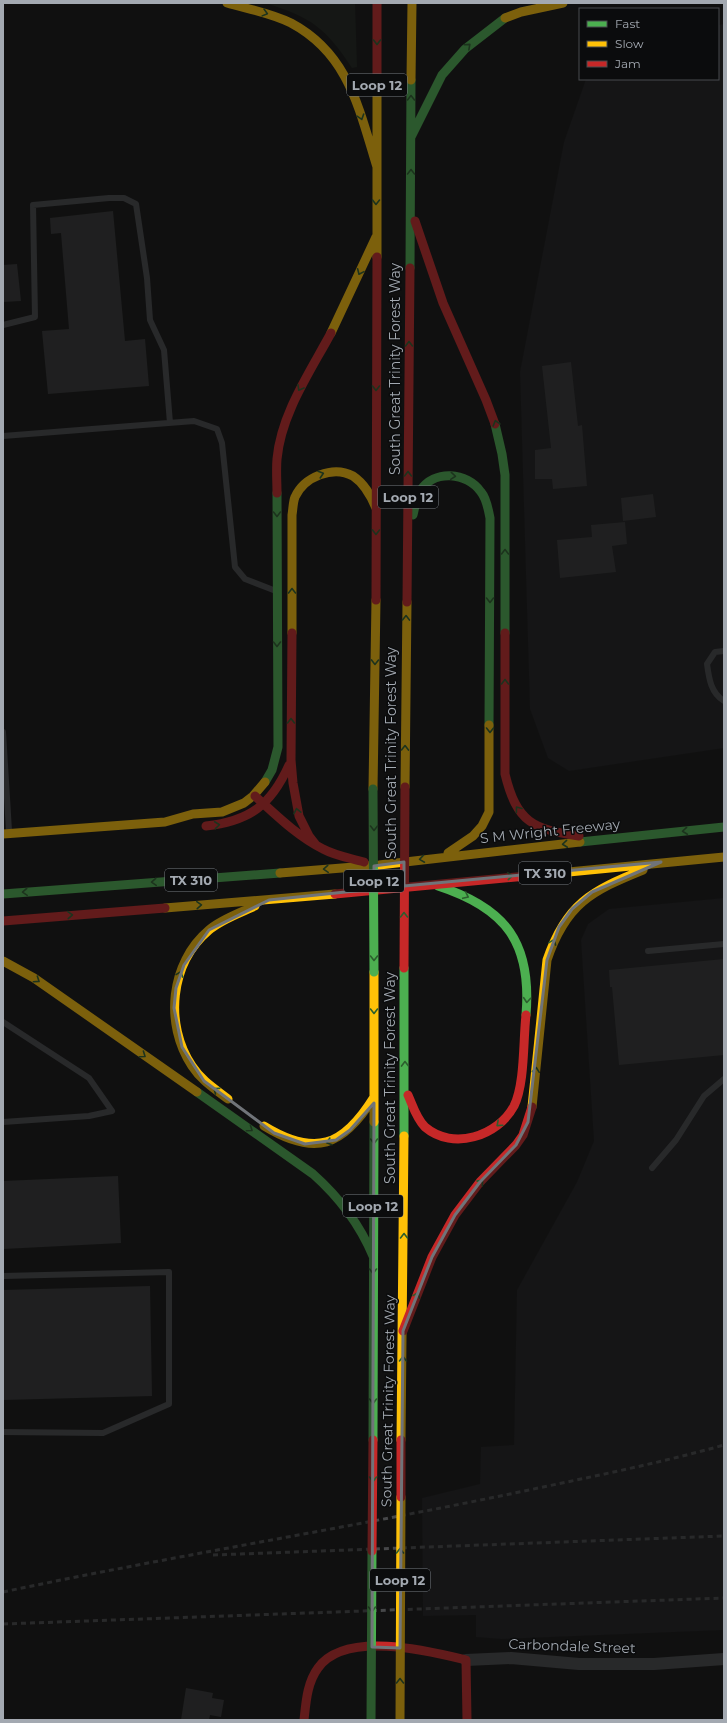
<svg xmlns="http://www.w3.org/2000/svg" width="727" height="1723" font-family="Montserrat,sans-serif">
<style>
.built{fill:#1b1b1d}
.green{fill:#1b211b}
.building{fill:#313233}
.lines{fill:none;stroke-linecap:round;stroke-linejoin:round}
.lane{stroke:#45474a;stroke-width:6}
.street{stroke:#45474a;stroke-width:12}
.fast{stroke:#4caf50;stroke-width:9}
.slow{stroke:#ffc107;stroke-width:9}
.jam{stroke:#c62828;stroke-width:9}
.rail{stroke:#464749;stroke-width:3;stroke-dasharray:5 4;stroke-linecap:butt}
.fast-bridge{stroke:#4caf50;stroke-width:9}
.slow-bridge{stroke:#ffc107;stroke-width:9}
.jam-bridge{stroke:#c62828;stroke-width:9}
.oneway{stroke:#2c5e2e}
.marked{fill:none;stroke:#707479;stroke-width:3;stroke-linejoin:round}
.labels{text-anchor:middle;stroke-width:3;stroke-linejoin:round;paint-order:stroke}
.shield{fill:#0b0c0d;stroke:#757a80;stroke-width:1}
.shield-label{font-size:13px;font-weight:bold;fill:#a3a9b1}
.street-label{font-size:14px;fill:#a3a9b1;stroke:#0b0c0d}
</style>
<rect width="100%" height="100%" fill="#111"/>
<!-- built -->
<path class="built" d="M724 24V748L569 771 548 758 530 709 520 372 564 142 586 79H718V25Z
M724 898V1630L501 1639 476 1637V1615L423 1616 422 1498 480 1484 481 1447 514 1445 517 1290 577 1182 594 1141 581 940 588 924 609 909Z"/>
<!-- green -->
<path class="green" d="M265 3H355L357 67 352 68C326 28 311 17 265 3Z"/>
<!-- building -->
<path class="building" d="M113 211 125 341 145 339 149 386 48 394 42 331 69 329 61 233 51 234 50 218Z
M17 264 21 301 3 302V265Z
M571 362 578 426 582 425 587 486 553 489 552 479H535V450L551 448 542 366Z
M653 494 656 517 623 521 621 498Z
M625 522 627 544 612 546 616 572 560 578 557 540 592 537 591 525Z
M724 959V1055L619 1065 612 987H610L609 970Z
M118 1176 121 1243 3 1249V1181Z
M150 1286 152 1396 3 1400V1290Z
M186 1688 213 1693 212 1698 224 1700 221 1717 210 1715 209 1720H181Z"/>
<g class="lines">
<!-- lane -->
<path class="lane" d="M3 325 35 317 33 205 109 198H124L136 204 147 278 150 320 164 350 170 423
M3 436 194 421 217 429 222 443 235 567 245 579 276 591
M724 651 715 652 707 664C709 679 711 693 724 701
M3 732 9 831
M648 951 724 944
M3 1022 89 1078 112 1111 89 1116 3 1122
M652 1168 676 1140 704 1096 724 1079
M3 1276 169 1272V1404L103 1433 3 1432"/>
<!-- street -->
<path class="street" d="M466 1660 511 1658 579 1664H654L724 1659"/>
<!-- fast -->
<path class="fast" d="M411 137 442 75 465 49 505 18
M410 268 411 80
M495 424 502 454 505 475V633
M413 515C415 507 416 498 420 491 434 469 467 472 481 492 487 499 488 509 490 518L489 725
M265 782 272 770 278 747 277 493
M580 842 724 827
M438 886C506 908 532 943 526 1015
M3 894 280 873
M404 968V1136
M197 1092 313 1174C340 1198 359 1223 373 1256
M373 1440 374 1122"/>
<!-- slow -->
<path class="slow" d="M227 3C248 9 271 13 291 23 349 54 359 109 377 167
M505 18 521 12 563 3
M411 80 412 3
M377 90V257
M331 333 376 237
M292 633V515C293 509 293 502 295 497 304 477 333 465 353 476 365 484 371 496 376 508
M405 787 407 602
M373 789 376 600
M3 834 165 822 193 814 222 812 244 803 253 796 265 782
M448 853 473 836 482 826 489 812V725
M280 873 379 865 580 842
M548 874 724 857
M165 908 335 894
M3 961 34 978 197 1092
M228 1099C215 1089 201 1080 192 1066 164 1024 170 963 209 930 222 919 240 913 255 906
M532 1107 547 960C566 904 591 891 643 870
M374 1122V972
M264 1126C315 1157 343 1147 374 1097
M401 1440 404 1136"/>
<!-- jam -->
<path class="jam" d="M377 3V90
M415 221 443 303 486 400 495 424
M277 493C277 482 276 470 277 459 281 414 310 372 331 333
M376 600 377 257
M407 602 410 268
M292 633 291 760 293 783 299 816 309 836 316 845
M505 633V774C517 823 533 829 579 836
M255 796C276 815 297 836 323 849 336 856 350 858 364 862
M206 826C250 821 271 805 289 765
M335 894 548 874
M3 921 165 908
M408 1095C413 1106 416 1118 425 1127 453 1151 498 1136 514 1106 525 1084 523 1041 526 1015
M403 1331 432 1257 455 1215 480 1182 516 1145 523 1135 532 1107
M304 1720C306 1702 307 1683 318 1668 345 1630 429 1651 466 1660L467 1720"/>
<!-- rail -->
<path class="rail" d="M213 1555 724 1536
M3 1592C178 1555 354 1527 529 1490 595 1476 660 1463 724 1445
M3 1624 724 1598"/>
<!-- fast-bridge -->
<path class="fast-bridge" d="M373 789 374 972
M371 1720 372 1551"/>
<!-- slow-bridge -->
<path class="slow-bridge" d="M400 1720 401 1497"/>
<!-- jam-bridge -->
<path class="jam-bridge" d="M404 968 405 787
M401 1497V1440
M372 1551 373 1440"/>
</g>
<!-- one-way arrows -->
<defs><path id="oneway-chevron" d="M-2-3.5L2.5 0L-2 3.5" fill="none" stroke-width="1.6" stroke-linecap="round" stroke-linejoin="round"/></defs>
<g class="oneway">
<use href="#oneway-chevron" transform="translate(265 13) rotate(15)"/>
<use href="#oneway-chevron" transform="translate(377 42) rotate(90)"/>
<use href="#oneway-chevron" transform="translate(468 46) rotate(-42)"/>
<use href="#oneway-chevron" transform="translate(411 98) rotate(-90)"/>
<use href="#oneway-chevron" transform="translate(361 117) rotate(72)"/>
<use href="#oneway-chevron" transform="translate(411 172) rotate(-90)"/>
<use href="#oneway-chevron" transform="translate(376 202) rotate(91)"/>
<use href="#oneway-chevron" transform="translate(360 272) rotate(114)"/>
<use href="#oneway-chevron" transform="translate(409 344) rotate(-90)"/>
<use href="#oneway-chevron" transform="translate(300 388) rotate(119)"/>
<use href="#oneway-chevron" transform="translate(376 388) rotate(90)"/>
<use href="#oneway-chevron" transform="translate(496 423) rotate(-106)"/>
<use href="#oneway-chevron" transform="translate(321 474) rotate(-18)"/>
<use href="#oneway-chevron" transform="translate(408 474) rotate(-90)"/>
<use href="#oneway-chevron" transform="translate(453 476) rotate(5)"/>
<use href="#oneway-chevron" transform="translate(277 514) rotate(90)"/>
<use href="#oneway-chevron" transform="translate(376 532) rotate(91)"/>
<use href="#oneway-chevron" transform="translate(505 552) rotate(-90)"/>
<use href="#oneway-chevron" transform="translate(292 591) rotate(-90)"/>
<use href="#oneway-chevron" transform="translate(490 600) rotate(90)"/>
<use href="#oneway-chevron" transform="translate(406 618) rotate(-89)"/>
<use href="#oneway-chevron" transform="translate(277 644) rotate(90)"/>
<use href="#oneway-chevron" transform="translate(375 662) rotate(91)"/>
<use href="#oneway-chevron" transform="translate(505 682) rotate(-90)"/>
<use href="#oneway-chevron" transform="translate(291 721) rotate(-90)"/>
<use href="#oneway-chevron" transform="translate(490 730) rotate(90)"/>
<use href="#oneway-chevron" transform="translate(405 748) rotate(-89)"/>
<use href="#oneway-chevron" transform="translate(518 809) rotate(-127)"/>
<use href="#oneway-chevron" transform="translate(297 811) rotate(-102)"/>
<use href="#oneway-chevron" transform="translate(217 825) rotate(-6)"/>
<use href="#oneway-chevron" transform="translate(374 828) rotate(90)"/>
<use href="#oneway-chevron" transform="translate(685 831) rotate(174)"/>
<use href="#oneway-chevron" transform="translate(565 844) rotate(174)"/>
<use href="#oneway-chevron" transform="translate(422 859) rotate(172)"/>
<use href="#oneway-chevron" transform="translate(326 869) rotate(176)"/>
<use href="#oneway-chevron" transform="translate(510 876) rotate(-5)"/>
<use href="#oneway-chevron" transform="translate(154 882) rotate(176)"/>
<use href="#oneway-chevron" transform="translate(25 892) rotate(176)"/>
<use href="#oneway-chevron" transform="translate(466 896) rotate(25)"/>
<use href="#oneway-chevron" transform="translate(199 905) rotate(-4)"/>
<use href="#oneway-chevron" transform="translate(70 915) rotate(-4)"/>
<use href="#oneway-chevron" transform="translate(404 915) rotate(-90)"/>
<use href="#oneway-chevron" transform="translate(553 942) rotate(-70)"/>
<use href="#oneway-chevron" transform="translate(374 958) rotate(90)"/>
<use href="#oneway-chevron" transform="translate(180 974) rotate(-70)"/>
<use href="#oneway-chevron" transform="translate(37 980) rotate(34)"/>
<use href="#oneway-chevron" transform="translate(527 1000) rotate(95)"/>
<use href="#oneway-chevron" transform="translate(374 1011) rotate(90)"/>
<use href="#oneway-chevron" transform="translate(143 1055) rotate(35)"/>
<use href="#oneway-chevron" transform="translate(405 1064) rotate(-91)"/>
<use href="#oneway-chevron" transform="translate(536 1070) rotate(-84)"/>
<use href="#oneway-chevron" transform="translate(216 1090) rotate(-143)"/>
<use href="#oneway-chevron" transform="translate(499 1124) rotate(138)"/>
<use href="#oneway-chevron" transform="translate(250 1129) rotate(35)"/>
<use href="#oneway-chevron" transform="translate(374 1141) rotate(90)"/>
<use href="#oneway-chevron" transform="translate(329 1142) rotate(163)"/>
<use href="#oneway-chevron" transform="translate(481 1182) rotate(-48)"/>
<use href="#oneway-chevron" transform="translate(404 1236) rotate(-90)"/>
<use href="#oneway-chevron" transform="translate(373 1271) rotate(90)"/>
<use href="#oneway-chevron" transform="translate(417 1295) rotate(-69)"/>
<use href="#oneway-chevron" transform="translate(403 1359) rotate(-89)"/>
<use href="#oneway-chevron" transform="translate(373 1401) rotate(90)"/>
<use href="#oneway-chevron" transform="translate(373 1479) rotate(90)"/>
<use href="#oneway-chevron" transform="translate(400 1551) rotate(-90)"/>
<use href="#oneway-chevron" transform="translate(372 1609) rotate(90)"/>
<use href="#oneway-chevron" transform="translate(400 1681) rotate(-90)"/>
</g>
<!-- marked area -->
<path d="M0 0H727V1723H0ZM404 862V886L661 862 592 892 572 909 559 927 547 960 528 1122 516 1145 480 1182 455 1215 432 1257 403 1331 400 1648 372 1647 374 1103 350 1130 336 1140 305 1144 274 1133 204 1081 182 1047 174 1008 176 988 184 965 209 930 269 900 374 889V866Z" fill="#111" fill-opacity=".55" fill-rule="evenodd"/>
<path class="marked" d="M404 862V886L661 862 592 892 572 909 559 927 547 960 528 1122 516 1145 480 1182 455 1215 432 1257 403 1331 400 1648 372 1647 374 1103 350 1130 336 1140 305 1144 274 1133 204 1081 182 1047 174 1008 176 988 184 965 209 930 269 900 374 889V866Z"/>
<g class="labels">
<!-- shield labels -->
<g class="shield">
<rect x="347" y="74" width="60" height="22" rx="3"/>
<rect x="378" y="486" width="60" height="22" rx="3"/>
<rect x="519" y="862" width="52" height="22" rx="3"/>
<rect x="165" y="869" width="52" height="22" rx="3"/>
<rect x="344" y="870" width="60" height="22" rx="3"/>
<rect x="343" y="1195" width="60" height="22" rx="3"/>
<rect x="370" y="1569" width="60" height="22" rx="3"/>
</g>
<g class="shield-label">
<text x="377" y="90">Loop 12</text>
<text x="408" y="502">Loop 12</text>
<text x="545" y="878">TX 310</text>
<text x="191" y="885">TX 310</text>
<text x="374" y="886">Loop 12</text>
<text x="373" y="1211">Loop 12</text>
<text x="400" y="1585">Loop 12</text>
</g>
<!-- street labels -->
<g class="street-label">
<text transform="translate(395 369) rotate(-90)" y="5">South Great Trinity Forest Way</text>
<text transform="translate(391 753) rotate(-90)" y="5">South Great Trinity Forest Way</text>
<text transform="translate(550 831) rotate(-6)" y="5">S M Wright Freeway</text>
<text transform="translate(390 1078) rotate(-90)" y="5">South Great Trinity Forest Way</text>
<text transform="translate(388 1401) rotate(-89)" y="5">South Great Trinity Forest Way</text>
<text transform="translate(572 1646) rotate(2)" y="5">Carbondale Street</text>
</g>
</g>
<!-- border -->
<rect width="727" height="1723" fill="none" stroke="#a3a9b1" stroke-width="8"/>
<!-- legend -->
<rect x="579" y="8" width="140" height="72" fill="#0b0c0d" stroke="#484b4f"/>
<rect x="587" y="21" width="20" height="6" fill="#4caf50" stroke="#484b4f"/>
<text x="615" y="28" font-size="12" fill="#a3a9b1">Fast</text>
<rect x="587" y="41" width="20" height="6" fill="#ffc107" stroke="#484b4f"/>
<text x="615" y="48" font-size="12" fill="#a3a9b1">Slow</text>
<rect x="587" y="61" width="20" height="6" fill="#c62828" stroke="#484b4f"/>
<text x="615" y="68" font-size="12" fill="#a3a9b1">Jam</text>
</svg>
